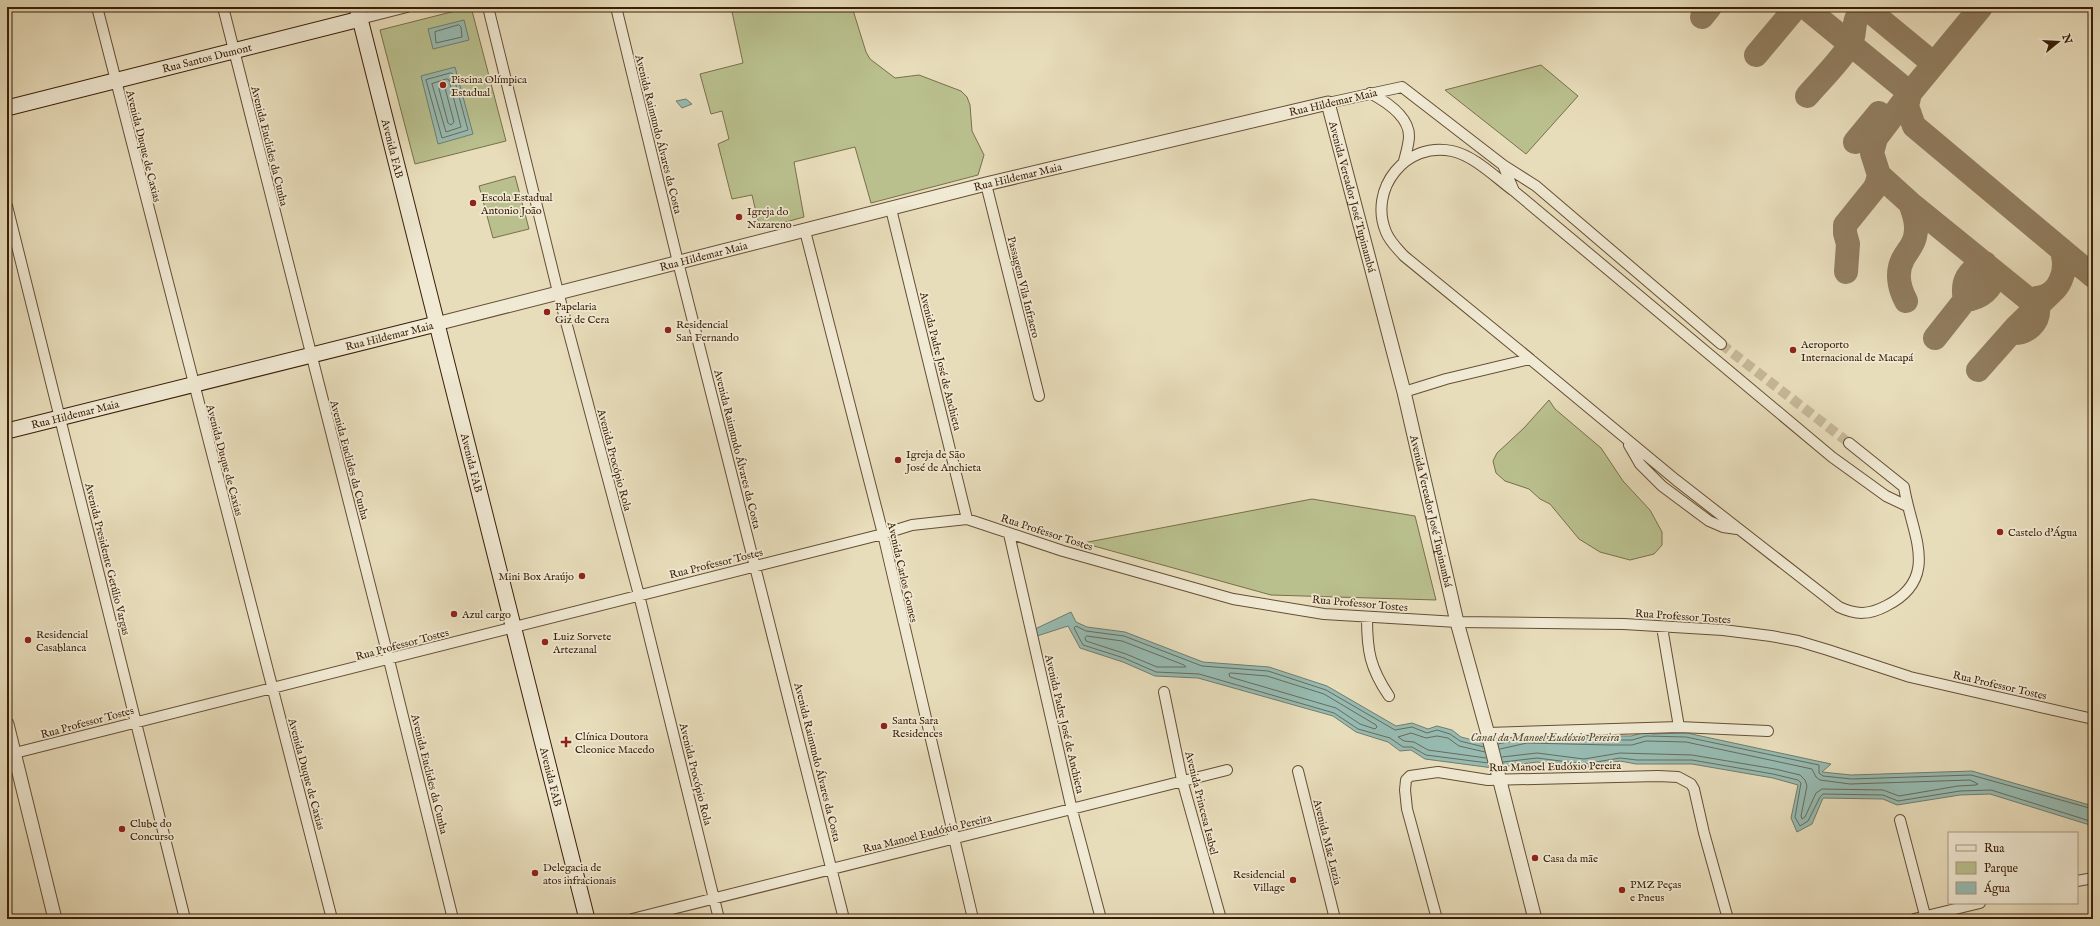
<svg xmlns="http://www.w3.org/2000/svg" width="2100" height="926" font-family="'IM FELL English',serif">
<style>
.green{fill:#b9c08e;stroke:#7a6f4a}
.water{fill:#97bbb2;stroke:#727c6e}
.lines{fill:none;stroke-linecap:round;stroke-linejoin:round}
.shore{stroke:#686c5c;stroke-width:1}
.taxiway{stroke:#917e61;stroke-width:24}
.minor-tunnel{stroke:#c5b797;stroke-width:10;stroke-dasharray:10 5;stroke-linecap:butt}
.minor-casing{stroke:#664e34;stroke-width:12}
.tertiary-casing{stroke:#664e34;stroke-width:15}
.secondary-casing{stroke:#3a1e07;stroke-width:17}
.minor{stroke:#f0e9d3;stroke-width:10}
.tertiary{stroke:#f0e9d3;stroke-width:13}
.secondary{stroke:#f0e9d3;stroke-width:15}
.poi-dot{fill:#8f2418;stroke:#f0e9d3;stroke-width:1.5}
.labels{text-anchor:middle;stroke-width:3.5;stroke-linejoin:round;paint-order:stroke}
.street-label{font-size:11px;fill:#3a1e07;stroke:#f0e9d3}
.poi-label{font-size:11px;fill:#3a1e07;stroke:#f0e9d3;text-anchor:start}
.water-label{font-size:12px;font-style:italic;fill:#564d3a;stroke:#f0e9d3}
</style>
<rect width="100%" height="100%" fill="#e8ddbb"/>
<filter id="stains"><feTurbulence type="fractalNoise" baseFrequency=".005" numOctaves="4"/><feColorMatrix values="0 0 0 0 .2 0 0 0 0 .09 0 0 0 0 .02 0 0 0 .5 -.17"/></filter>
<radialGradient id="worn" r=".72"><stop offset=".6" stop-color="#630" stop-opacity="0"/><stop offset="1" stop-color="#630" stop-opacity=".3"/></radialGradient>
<!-- green -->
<path class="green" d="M471 7 506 141 415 164 380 30Z
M731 7H852L866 52 870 59 895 78 919 75 961 91 967 97 970 105 972 131 984 155 978 175 871 203 855 147 794 162 804 217 760 229 752 195 732 199 718 144 729 139 722 111 711 114 700 74 743 63Z
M1541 65 1578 96 1526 154 1445 90Z
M515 176 529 229 493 238 479 186Z
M1549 400 1555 409 1601 448 1623 481 1650 510 1662 532V545L1654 554 1630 560 1600 552 1579 539 1550 504 1540 499 1529 489 1505 481 1496 473 1493 461 1497 453 1524 428Z
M1312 499 1415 516 1436 600 1271 595 1083 543Z"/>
<!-- water -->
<path class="water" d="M464 20 469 40 433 49 428 29Z
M455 67 473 134 438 144 421 76Z
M686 99 692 104 682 108 676 101Z
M1071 612 1076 622 1087 627 1125 632 1203 662 1269 667 1327 686 1396 726 1412 723 1428 729 1437 726 1452 730 1461 737 1484 743 1526 734 1610 736H1631L1646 732 1653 734 1687 733 1831 764 1822 772 1851 775 1972 771 2093 806V826L1990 794 1960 795 1897 805 1883 799 1823 798 1812 824 1797 832 1791 818 1798 785 1773 778 1692 764H1636L1620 761 1584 768 1537 762 1493 768 1425 759 1411 750 1400 751 1388 742 1356 732 1333 716 1198 678 1155 676 1123 662 1080 648 1068 626 1037 636 1035 629Z"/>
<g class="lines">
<!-- shore -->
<path class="shore" d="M459 25 461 27 462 37 436 43 435 32Z
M451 73 453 74 468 130 442 138 426 80Z
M447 79 449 80 461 127 446 132 432 84Z
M443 86 445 88 454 122 451 125 448 123 439 89Z
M1087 636 1122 641 1184 665 1186 667H1157L1126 654 1086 641 1085 638Z
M1231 673 1267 676 1324 694 1376 725 1377 727 1375 729 1360 724 1336 708 1230 677 1229 674Z
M1498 744 1527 738 1610 740H1632L1646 736 1686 737 1819 765V773L1823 776 1852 779 1971 775 2093 809
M1484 747 1460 741 1450 734 1437 730 1427 733 1412 727 1395 730 1326 690 1268 671 1202 666 1124 636 1086 631 1076 626 1074 628 1083 645 1124 658 1156 672 1199 674 1334 713 1358 729 1390 738 1403 747H1412L1426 755 1488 763
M1500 749 1527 743 1610 745H1632L1646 741 1686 742 1812 769 1816 777 1820 780 1850 784 1970 780 1978 784 1976 785 1958 786 1899 796 1883 790 1822 789 1816 793 1805 817 1802 819 1801 816 1807 786 1805 780 1800 775 1775 769 1692 755 1620 753 1584 759 1537 753 1502 757
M1485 752 1459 746 1448 738 1437 736 1426 738 1411 733 1398 737 1404 741 1414 742 1428 750 1486 758
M1503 762 1537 758 1584 764 1620 758 1637 760H1692L1773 774 1798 780 1801 783 1795 817 1800 826 1808 821 1820 797 1823 794 1883 795 1898 801 1960 791 1991 790 2093 822"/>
<!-- taxiway -->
<path class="taxiway" d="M1805 7 1910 93
M1865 7 1934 64
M1981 7 1910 93 1907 106 1914 126 2093 276
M1702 17 1710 7
M1756 55 1792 12 1790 7
M1910 93 1876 138 1872 153 1879 175 1910 203 2038 307C2040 323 2026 334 2012 333
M1807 96C1819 82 1843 58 1851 43 1857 32 1850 12 1868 10
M1855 142 1879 113
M1846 272 1848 244 1845 233V225L1874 189 1877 183 1879 175
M2037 298C2060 296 2069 269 2061 249
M1965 300C1982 298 1991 290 1996 273
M1906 301C1899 288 1896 272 1903 259 1907 251 1913 246 1915 237 1918 225 1914 214 1910 203
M1935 338 1965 300C1961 282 1968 270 1985 263
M1978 370 2017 326 2051 293"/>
<!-- minor-tunnel -->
<path class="minor-tunnel" d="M1721 344 1849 443"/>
<!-- minor casing -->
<g class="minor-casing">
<path id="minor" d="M97 7 332 919
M223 7 389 660 453 919
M488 7 558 292 639 595 719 919
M616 7 678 262 844 919
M360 19 407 7
M1370 93C1385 101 1409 116 1409 136 1409 144 1406 153 1404 161
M1328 103 1402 87 1503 165 1536 186 1721 344
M1503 165 1514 191 1832 457 1886 496 1907 506
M986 184 1039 396
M1514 191C1496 178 1475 156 1452 151 1406 141 1368 189 1386 232 1390 242 1397 248 1404 256L1530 359
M7 206 185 919
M891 209 967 519
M805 231 883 534 973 919
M1404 392 1446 379 1530 359 1676 480 1839 607C1856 615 1869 615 1886 606 1942 578 1911 533 1904 487L1849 443
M1629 445 1640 464 1662 486 1709 521 1723 527 1737 529
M1009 534 1072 810 1101 919
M1367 618C1367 651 1370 668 1389 696
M1662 627 1679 727
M1164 692 1182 780 1221 919
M1488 733 1679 727 1768 731
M7 755 883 534 912 525 967 519 1063 551 1233 599 1324 614 1457 622 1624 624 1723 630 1771 636 1798 641 1828 650 1910 677 2093 719
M1298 771 1335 919
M1900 820 1926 919
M2077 881 2093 878
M632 919 1227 770
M1437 919 1407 809 1405 790 1406 780 1410 776 1438 772 1488 780 1658 776 1678 777 1691 784 1694 789 1704 833 1728 919
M1914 919 1980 903"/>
</g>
<!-- tertiary casing -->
<g class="tertiary-casing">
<g id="tertiary">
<path id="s1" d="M436 324 986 184 1328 103 1404 392 1457 622 1489 738 1535 919"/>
<path d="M7 724 55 919"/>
</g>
</g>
<!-- secondary casing -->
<g class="secondary-casing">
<g id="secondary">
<path id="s2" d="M357 7 587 919"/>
<path id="s3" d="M7 108 360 19"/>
<path id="s4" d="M7 431 436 324"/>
</g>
</g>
<!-- minor -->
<use href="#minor" class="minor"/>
<!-- tertiary -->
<use href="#tertiary" class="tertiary"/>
<!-- secondary -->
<use href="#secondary" class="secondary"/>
</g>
<!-- markers -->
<g class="poi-dot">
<circle cx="443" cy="85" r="4"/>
<circle cx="473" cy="203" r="4"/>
<circle cx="739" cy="217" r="4"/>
<circle cx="547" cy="312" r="4"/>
<circle cx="668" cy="330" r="4"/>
<circle cx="1793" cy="350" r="4"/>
<circle cx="898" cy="460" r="4"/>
<circle cx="2000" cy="532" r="4"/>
<circle cx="582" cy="576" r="4"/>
<circle cx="454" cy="614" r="4"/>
<circle cx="28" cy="640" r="4"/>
<circle cx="545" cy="642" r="4"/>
<circle cx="884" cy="726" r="4"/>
<path d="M564 736h4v4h4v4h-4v4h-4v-4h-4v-4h4z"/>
<circle cx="122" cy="829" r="4"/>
<circle cx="1535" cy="858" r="4"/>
<circle cx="535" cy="873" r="4"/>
<circle cx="1293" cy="880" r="4"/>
<circle cx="1622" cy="890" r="4"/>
</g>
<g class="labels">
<!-- street labels -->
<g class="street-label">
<text dy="4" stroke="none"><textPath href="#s3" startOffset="206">Rua Santos Dumont</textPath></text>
<text transform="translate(1333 102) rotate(-13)" y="4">Rua Hildemar Maia</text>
<text transform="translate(659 134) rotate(76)" y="4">Avenida Raimundo Álvares da Costa</text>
<text transform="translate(144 146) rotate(76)" y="4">Avenida Duque de Caxias</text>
<text transform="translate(270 146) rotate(76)" y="4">Avenida Euclides da Cunha</text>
<text dy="4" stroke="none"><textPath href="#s2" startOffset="146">Avenida FAB</textPath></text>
<text dy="4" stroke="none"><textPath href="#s1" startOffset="600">Rua Hildemar Maia</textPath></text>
<text dy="4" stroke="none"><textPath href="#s1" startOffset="1016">Avenida Vereador José Tupinambá</textPath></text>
<text dy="4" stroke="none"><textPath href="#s1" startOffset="276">Rua Hildemar Maia</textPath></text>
<text transform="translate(1024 287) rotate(76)" y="4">Passagem Vila Infraero</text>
<text dy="4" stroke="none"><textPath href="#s4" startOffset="394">Rua Hildemar Maia</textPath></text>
<text transform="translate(941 361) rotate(76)" y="4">Avenida Padre José de Anchieta</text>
<text dy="4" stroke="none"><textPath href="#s4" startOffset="70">Rua Hildemar Maia</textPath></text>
<text transform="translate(738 449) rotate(76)" y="4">Avenida Raimundo Álvares da Costa</text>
<text transform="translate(225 460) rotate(75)" y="4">Avenida Duque de Caxias</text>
<text transform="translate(350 460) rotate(75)" y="4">Avenida Euclides da Cunha</text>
<text transform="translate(615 460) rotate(75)" y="4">Avenida Procópio Rola</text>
<text dy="4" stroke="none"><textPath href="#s2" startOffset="470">Avenida FAB</textPath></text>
<text dy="4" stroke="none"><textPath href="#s1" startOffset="1340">Avenida Vereador José Tupinambá</textPath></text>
<text transform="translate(1047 532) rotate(18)" y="4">Rua Professor Tostes</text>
<text transform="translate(108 559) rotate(76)" y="4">Avenida Presidente Getúlio Vargas</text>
<text transform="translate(716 563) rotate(-14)" y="4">Rua Professor Tostes</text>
<text transform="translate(903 572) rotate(77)" y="4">Avenida Carlos Gomes</text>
<text transform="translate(1360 603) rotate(5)" y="4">Rua Professor Tostes</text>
<text transform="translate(1683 616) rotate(4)" y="4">Rua Professor Tostes</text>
<text transform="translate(402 644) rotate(-15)" y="4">Rua Professor Tostes</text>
<text transform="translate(2000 685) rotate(13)" y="4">Rua Professor Tostes</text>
<text transform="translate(87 722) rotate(-15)" y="4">Rua Professor Tostes</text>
<text transform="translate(1065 724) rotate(77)" y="4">Avenida Padre José de Anchieta</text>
<text transform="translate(818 762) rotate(76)" y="4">Avenida Raimundo Álvares da Costa</text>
<text transform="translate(1555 766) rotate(-1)" y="4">Rua Manoel Eudóxio Pereira</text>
<text transform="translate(307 774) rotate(75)" y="4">Avenida Duque de Caxias</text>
<text transform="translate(430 774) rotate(76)" y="4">Avenida Euclides da Cunha</text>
<text transform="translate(696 774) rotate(76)" y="4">Avenida Procópio Rola</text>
<text dy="4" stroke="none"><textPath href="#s2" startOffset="794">Avenida FAB</textPath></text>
<text transform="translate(1202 803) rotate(76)" y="4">Avenida Princesa Isabel</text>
<text transform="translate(927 833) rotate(-14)" y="4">Rua Manoel Eudóxio Pereira</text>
<text transform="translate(1328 842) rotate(76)" y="4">Avenida Mãe Luzia</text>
</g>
<!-- poi labels -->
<g class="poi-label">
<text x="451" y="83">Piscina Olímpica<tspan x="451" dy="13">Estadual</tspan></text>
<text x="481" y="201">Escola Estadual<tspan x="481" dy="13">Antonio João</tspan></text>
<text x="747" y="215">Igreja do<tspan x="747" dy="13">Nazareno</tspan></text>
<text x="555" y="310">Papelaria<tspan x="555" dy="13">Giz de Cera</tspan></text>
<text x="676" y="328">Residencial<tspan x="676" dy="13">San Fernando</tspan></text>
<text x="1801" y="348">Aeroporto<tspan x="1801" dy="13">Internacional de Macapá</tspan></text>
<text x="906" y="458">Igreja de São<tspan x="906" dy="13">José de Anchieta</tspan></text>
<text x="2008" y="536">Castelo d'Água</text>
<text x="574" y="580" text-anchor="end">Mini Box Araújo</text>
<text x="462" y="618">Azul cargo</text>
<text x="36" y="638">Residencial<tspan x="36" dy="13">Casablanca</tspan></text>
<text x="553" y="640">Luiz Sorvete<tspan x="553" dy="13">Artezanal</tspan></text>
<text x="892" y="724">Santa Sara<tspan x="892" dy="13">Residences</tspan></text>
<text x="575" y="740">Clínica Doutora<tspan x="575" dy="13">Cleonice Macedo</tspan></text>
<text x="130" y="827">Clube do<tspan x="130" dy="13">Concurso</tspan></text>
<text x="1543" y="862">Casa da mãe</text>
<text x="543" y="871">Delegacia de<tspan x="543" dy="13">atos infracionais</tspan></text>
<text x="1285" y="878" text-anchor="end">Residencial<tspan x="1285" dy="13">Village</tspan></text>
<text x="1630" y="888">PMZ Peças<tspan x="1630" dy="13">e Pneus</tspan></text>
</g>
<!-- water labels -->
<g class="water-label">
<text x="1545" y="741">Canal da Manoel Eudóxio Pereira</text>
</g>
</g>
<!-- margin -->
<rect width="2100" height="926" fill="none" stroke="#e8ddbb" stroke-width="24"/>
<rect x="8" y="8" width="2084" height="910" fill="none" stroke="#3a1e07" stroke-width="2"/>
<rect x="12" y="12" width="2076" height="902" fill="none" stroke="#3a1e07"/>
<!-- legend -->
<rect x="1948" y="832" width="130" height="72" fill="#f0e9d3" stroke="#a79881"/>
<rect x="1956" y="845" width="20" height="6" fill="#f0e9d3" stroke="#a79881"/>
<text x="1984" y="852" font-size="12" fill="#3a1e07">Rua</text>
<rect x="1956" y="862" width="20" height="12" fill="#b9c08e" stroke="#a79881"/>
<text x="1984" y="872" font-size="12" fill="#3a1e07">Parque</text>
<rect x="1956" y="882" width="20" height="12" fill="#97bbb2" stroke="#a79881"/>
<text x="1984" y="892" font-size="12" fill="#3a1e07">Água</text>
<!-- north arrow -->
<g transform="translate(2058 42) rotate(72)" stroke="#f0e9d3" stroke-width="3" paint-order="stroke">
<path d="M0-3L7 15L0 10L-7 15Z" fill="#3a1e07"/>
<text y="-6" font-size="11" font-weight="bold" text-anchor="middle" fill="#3a1e07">N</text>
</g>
<rect width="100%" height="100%" filter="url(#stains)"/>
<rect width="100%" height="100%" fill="url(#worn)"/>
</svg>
